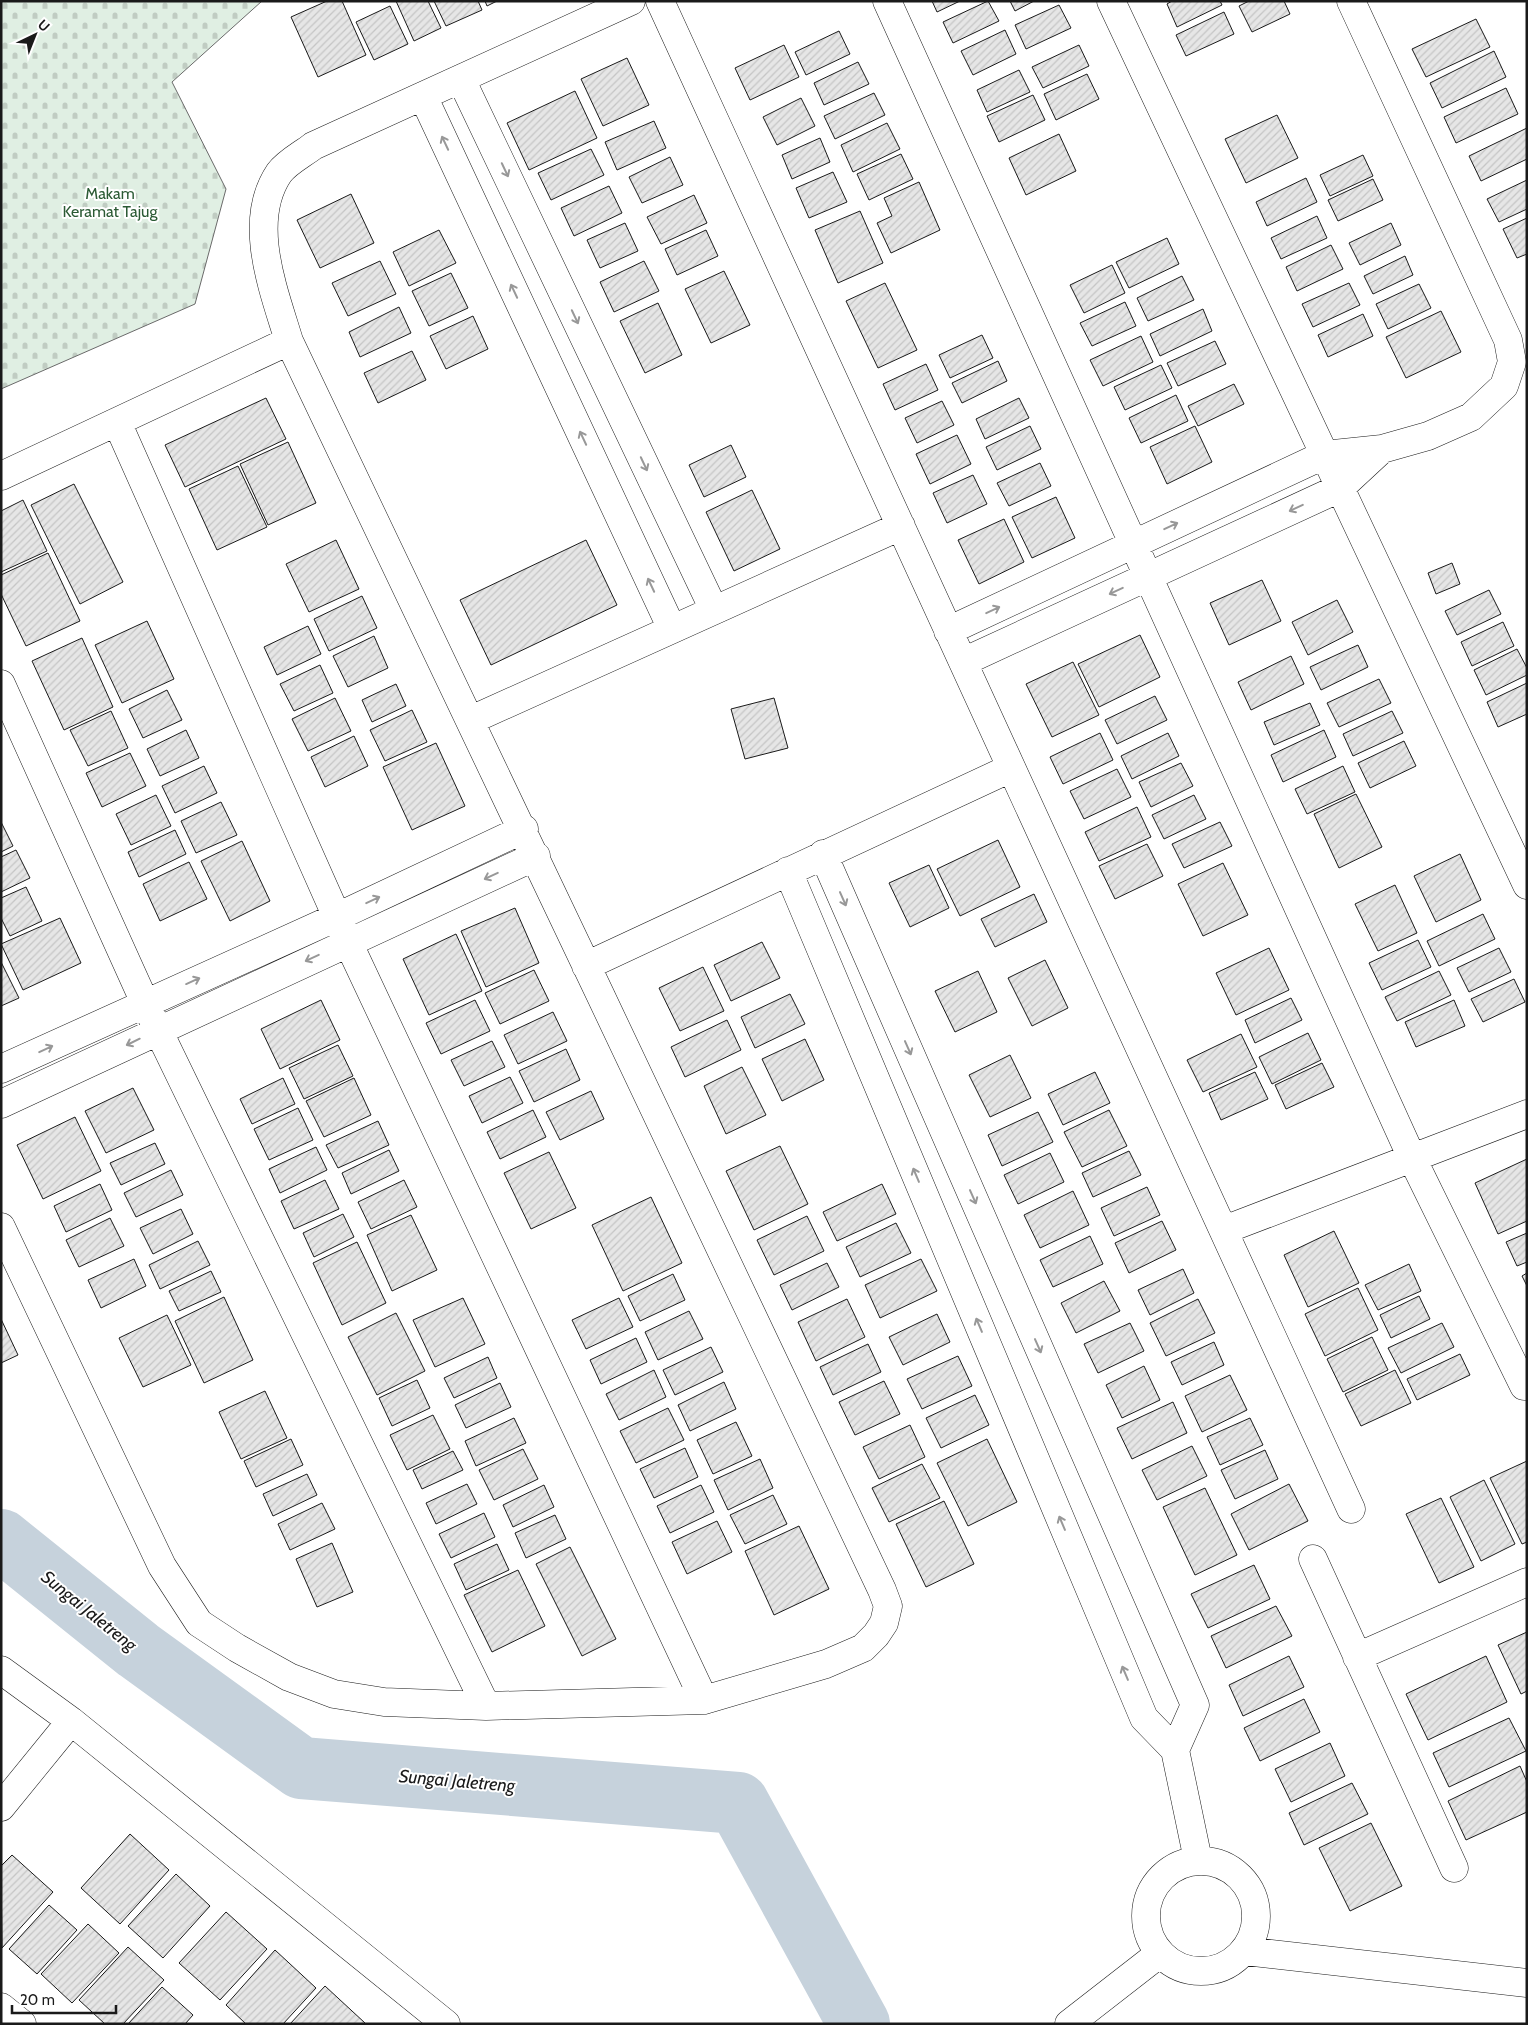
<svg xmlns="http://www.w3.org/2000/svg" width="1528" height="2025" font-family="Cabin,sans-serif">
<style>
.cemetery{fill:url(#cemetery-stones);stroke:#6a6a6a}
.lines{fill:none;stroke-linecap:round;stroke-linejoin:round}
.river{stroke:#c6d2dc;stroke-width:62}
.building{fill:url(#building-hatch);stroke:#1a1a1a}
.minor-casing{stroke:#1a1a1a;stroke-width:29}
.minor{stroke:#fff;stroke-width:28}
.oneway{stroke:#989898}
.labels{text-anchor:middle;stroke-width:4;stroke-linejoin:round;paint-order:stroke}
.park-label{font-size:16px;fill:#2b5a34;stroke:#fff}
.water-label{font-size:18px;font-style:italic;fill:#1a1a1a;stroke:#fff}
</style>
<defs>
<pattern id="cemetery-stones" width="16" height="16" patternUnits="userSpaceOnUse" patternTransform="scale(1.25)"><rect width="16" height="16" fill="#e0efe3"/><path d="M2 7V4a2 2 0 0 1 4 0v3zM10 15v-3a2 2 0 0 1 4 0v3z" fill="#c0ccc2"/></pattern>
<pattern id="building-hatch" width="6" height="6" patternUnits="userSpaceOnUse" patternTransform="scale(1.25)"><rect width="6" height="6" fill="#e6e6e6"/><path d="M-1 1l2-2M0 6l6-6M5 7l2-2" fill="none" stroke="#c5c5c5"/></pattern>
</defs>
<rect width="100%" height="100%" fill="#fff"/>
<!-- cemetery -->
<path class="cemetery" d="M1 1H262L172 82 226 189 195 304 1 389Z"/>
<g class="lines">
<!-- river -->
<path class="river" d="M1 1540 138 1650 301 1768 738 1803 859 2024"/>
</g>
<!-- building -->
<path class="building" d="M327 1H342L366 55 318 77 291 17Z
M396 1H428L441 28 414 41Z
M434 1H478L482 10 446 26Z
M485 1H497L487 6Z
M932 1H960L937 12Z
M988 1 999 21 953 43 943 22Z
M1010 1H1034L1015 11Z
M1172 1H1220L1222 5 1177 27 1167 4Z
M1249 1H1284L1290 14 1252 32 1239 6Z
M1059 5 1071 28 1026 49 1015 25Z
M390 6 408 44 374 60 356 22Z
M1224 12 1234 34 1186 56 1176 35Z
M1476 19 1490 47 1426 77 1412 49Z
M1005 30 1016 54 973 75 961 51Z
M839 31 850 54 806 75 795 52Z
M784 45 799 77 750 100 735 68Z
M1079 45 1089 66 1043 88 1032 67Z
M1494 51 1506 77 1442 108 1430 83Z
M627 58 649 105 603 126 581 79Z
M858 62 869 84 824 105 814 83Z
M1019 70 1030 92 987 112 977 90Z
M1087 74 1099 99 1056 120 1044 94Z
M1506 88 1518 114 1456 143 1444 117Z
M575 91 597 138 529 170 507 123Z
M874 93 885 115 835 139 824 116Z
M1033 95 1045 120 999 142 987 116Z
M801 98 815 126 777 145 763 117Z
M1277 115 1298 158 1246 183 1225 139Z
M654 121 666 148 617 170 605 142Z
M887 123 900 149 853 172 841 145Z
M1527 128V159L1481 181 1469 156Z
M1059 134 1076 171 1026 195 1009 158Z
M820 138 830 162 792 179 782 155Z
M591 149 604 175 551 200 538 173Z
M901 154 913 179 869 200 857 174Z
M1363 155 1373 176 1330 196 1320 175Z
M670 157 683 185 642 203 629 177Z
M833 172 847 202 809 218 796 188Z
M1306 178 1317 202 1267 226 1256 202Z
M1373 179 1383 200 1338 221 1328 200Z
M1527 180V209L1499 222 1487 199Z
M919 182 940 230 891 253 877 223 892 216 884 198Z
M609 186 622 213 574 236 561 208Z
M351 194 374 243 320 268 297 220Z
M694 195 707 223 661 244 647 217Z
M860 211 883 263 838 283 815 230Z
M1317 216 1327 238 1281 259 1271 238Z
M1527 218V254L1517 258 1503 229Z
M625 223 638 251 600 268 587 240Z
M1391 223 1401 245 1360 265 1349 243Z
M439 230 456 263 409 286 393 252Z
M706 230 718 256 677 275 665 249Z
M1167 238 1179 264 1129 288 1116 262Z
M1331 245 1343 269 1297 291 1286 267Z
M1405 256 1413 275 1373 294 1364 276Z
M380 261 396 294 348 316 332 283Z
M644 261 659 291 614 312 600 282Z
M1112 265 1125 293 1084 313 1070 285Z
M724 271 750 325 711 343 685 289Z
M451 273 468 308 429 326 412 291Z
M1182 276 1194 300 1148 321 1137 298Z
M885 283 917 350 878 368 846 301Z
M1349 283 1360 305 1313 327 1302 304Z
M1419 284 1431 308 1388 329 1376 304Z
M1125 302 1136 326 1092 346 1080 323Z
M658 303 682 355 645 373 620 321Z
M399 307 411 333 360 357 349 332Z
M1203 309 1212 331 1160 356 1150 334Z
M1441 311 1461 352 1406 378 1386 337Z
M1363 314 1373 336 1328 357 1318 335Z
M473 316 488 349 446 369 430 336Z
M982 335 993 358 950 378 939 355Z
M1141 336 1153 362 1103 386 1090 360Z
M1215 341 1226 364 1178 386 1167 363Z
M412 351 426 380 378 403 364 373Z
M998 361 1007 381 962 403 952 383Z
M926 364 938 390 895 410 883 384Z
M1161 365 1172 388 1125 410 1114 387Z
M1234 384 1244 404 1198 426 1188 406Z
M1176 395 1188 421 1141 443 1129 418Z
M266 398 286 439 185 487 165 445Z
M1019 398 1029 418 985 439 976 419Z
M942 401 954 425 917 443 905 418Z
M1030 426 1041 449 997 470 986 447Z
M1195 426 1212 462 1167 484 1150 447Z
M957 435 971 464 930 484 916 454Z
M288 442 316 503 268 525 240 464Z
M731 445 746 477 704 497 689 465Z
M1040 463 1051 486 1009 506 997 483Z
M238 466 267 527 217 550 189 489Z
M973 475 987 504 947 523 933 493Z
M74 484 123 582 80 604 31 505Z
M752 490 780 549 734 571 706 512Z
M1056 497 1075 538 1032 558 1012 517Z
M23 500 47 551 1 572V511Z
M1004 519 1024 562 979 584 958 540Z
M336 540 359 589 309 612 286 564Z
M586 540 617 605 491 665 460 600Z
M48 553 80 621 26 646 1 594V575Z
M1452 563 1460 584 1436 594 1428 573Z
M1262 580 1281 621 1229 645 1210 603Z
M1489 590 1501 614 1457 635 1445 611Z
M362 596 377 628 329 651 314 619Z
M1337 600 1353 632 1308 655 1292 622Z
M147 621 174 679 122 703 95 645Z
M1503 622 1514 646 1472 666 1461 642Z
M308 626 321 654 277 675 264 647Z
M1140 635 1160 677 1099 707 1078 664Z
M374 636 388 668 348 687 333 656Z
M82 638 113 707 64 730 32 661Z
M1358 645 1368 667 1321 690 1310 667Z
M1517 649 1527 668V675L1486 695 1474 670Z
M1291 656 1304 684 1251 710 1238 682Z
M1073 662 1099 715 1052 737 1026 684Z
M320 665 333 693 294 711 280 684Z
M1379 679 1391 703 1339 727 1327 703Z
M1527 683V714L1498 727 1487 702Z
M396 684 406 706 372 722 362 700Z
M167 690 182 720 143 738 129 709Z
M1155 696 1167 720 1117 744 1105 720Z
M335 698 351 731 308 751 292 719Z
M774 698 788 748 745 759 731 709Z
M1310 703 1320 725 1274 745 1264 722Z
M412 710 427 742 385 761 370 730Z
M111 711 128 748 88 766 70 730Z
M1392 711 1403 733 1353 756 1343 734Z
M186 730 199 758 160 776 147 749Z
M1324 730 1336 757 1283 782 1271 755Z
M1100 733 1113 760 1063 784 1050 757Z
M1168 733 1179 756 1132 779 1121 756Z
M354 736 368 766 325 787 311 757Z
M1404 741 1416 766 1370 788 1358 763Z
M436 743 465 806 412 830 383 767Z
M130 753 146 786 102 807 86 773Z
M1181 763 1193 786 1151 807 1139 782Z
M204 766 217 793 175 813 162 786Z
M1343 766 1355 792 1307 814 1295 789Z
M1117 769 1131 797 1084 819 1070 791Z
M1356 794 1382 847 1339 868 1314 814Z
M156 795 171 826 131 845 116 814Z
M1194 795 1206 819 1164 839 1152 815Z
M221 802 237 835 196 853 181 821Z
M1137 807 1151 837 1099 861 1085 832Z
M1 822 13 846 1 852Z
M1220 822 1232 846 1184 868 1172 844Z
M175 830 186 854 139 877 128 852Z
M998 840 1020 887 960 916 937 869Z
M242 841 270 901 230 921 201 861Z
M1147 844 1163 876 1115 899 1099 866Z
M16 850 30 878 1 892V857Z
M1460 854 1481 900 1436 922 1414 876Z
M189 862 207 899 160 921 143 884Z
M1223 863 1248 915 1203 936 1178 884Z
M929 865 949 908 910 927 889 883Z
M1395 885 1417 933 1378 951 1355 904Z
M26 887 42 921 10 936 1 918V898Z
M1034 894 1047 922 995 947 981 919Z
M515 908 539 963 486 987 461 931Z
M1483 914 1495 939 1439 966 1427 941Z
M60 918 81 963 23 990 1 944Z
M456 934 482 991 429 1015 403 959Z
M1418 940 1431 967 1382 990 1369 963Z
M762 942 780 978 731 1001 714 965Z
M1269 948 1289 990 1236 1015 1216 973Z
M1499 948 1511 972 1469 992 1457 968Z
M1045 960 1068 1008 1032 1026 1008 978Z
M1 962 19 998 1 1006Z
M703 967 724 1011 680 1031 659 988Z
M534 970 549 1001 500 1024 485 993Z
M978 971 997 1012 955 1032 935 991Z
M1439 971 1451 995 1397 1021 1385 997Z
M1514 979 1525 1002 1483 1022 1471 999Z
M790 994 805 1024 755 1048 741 1017Z
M1291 998 1302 1020 1255 1043 1245 1020Z
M321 1000 340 1040 280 1069 261 1029Z
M475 1000 490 1031 441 1054 426 1023Z
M1454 1000 1465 1026 1416 1047 1405 1022Z
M553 1012 567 1041 518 1064 504 1035Z
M727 1020 741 1050 685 1077 671 1047Z
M1308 1033 1321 1060 1272 1084 1259 1057Z
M1241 1034 1257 1067 1203 1092 1187 1060Z
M805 1039 824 1080 782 1101 762 1059Z
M492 1041 505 1067 464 1086 451 1060Z
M338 1045 353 1076 304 1099 289 1068Z
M566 1049 580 1080 534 1102 519 1071Z
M1010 1055 1031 1098 990 1117 969 1075Z
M1322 1063 1334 1087 1286 1109 1275 1085Z
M742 1067 766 1115 726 1134 704 1086Z
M1095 1072 1110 1103 1063 1125 1048 1094Z
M1255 1072 1268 1099 1221 1120 1209 1093Z
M510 1077 523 1103 482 1123 469 1096Z
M283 1078 295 1104 252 1124 240 1099Z
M354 1078 371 1115 324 1137 306 1101Z
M133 1088 154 1130 106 1153 85 1111Z
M591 1091 604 1119 560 1140 546 1112Z
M298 1108 313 1140 269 1160 254 1129Z
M533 1110 546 1137 500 1159 487 1132Z
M1109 1110 1127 1146 1082 1167 1064 1132Z
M1038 1112 1053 1142 1002 1166 988 1135Z
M75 1117 101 1171 43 1199 17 1145Z
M378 1121 389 1145 338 1168 326 1145Z
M155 1143 165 1164 121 1185 110 1163Z
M780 1146 808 1204 754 1230 726 1171Z
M316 1147 327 1170 280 1193 269 1169Z
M389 1150 399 1171 351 1194 342 1173Z
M1129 1151 1141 1175 1093 1197 1082 1173Z
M549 1152 576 1208 531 1229 504 1173Z
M1050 1153 1064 1182 1018 1204 1004 1175Z
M1527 1159V1221L1498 1234 1475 1183Z
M171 1170 183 1195 136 1217 124 1193Z
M325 1180 339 1209 294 1229 281 1201Z
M404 1180 417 1207 371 1229 358 1202Z
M100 1184 112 1210 66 1232 54 1206Z
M882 1184 896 1214 837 1241 823 1212Z
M1147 1187 1160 1215 1114 1236 1101 1208Z
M1073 1191 1089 1225 1040 1248 1024 1215Z
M651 1197 682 1263 623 1291 592 1225Z
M181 1209 193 1234 153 1254 140 1228Z
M343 1214 354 1237 314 1257 303 1233Z
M411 1215 437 1270 392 1291 367 1235Z
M807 1216 824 1251 774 1275 757 1240Z
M110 1218 124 1246 79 1267 66 1240Z
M1162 1221 1176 1250 1129 1273 1115 1243Z
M896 1223 911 1253 860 1277 846 1247Z
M1334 1231 1359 1283 1308 1307 1284 1255Z
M1527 1233V1262L1517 1266 1506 1242Z
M1090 1236 1103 1264 1053 1287 1040 1260Z
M198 1241 210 1265 160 1289 149 1265Z
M357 1242 386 1303 342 1325 313 1263Z
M134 1259 146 1286 101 1308 88 1280Z
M921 1259 937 1291 880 1318 865 1285Z
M827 1263 839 1287 792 1310 780 1285Z
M1409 1264 1421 1291 1378 1310 1365 1285Z
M1183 1269 1194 1293 1150 1315 1138 1290Z
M211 1271 221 1292 179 1311 169 1291Z
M1527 1273V1286L1522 1276Z
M673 1274 685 1300 640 1321 628 1296Z
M1104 1281 1120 1311 1076 1333 1061 1303Z
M1358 1288 1378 1330 1325 1356 1305 1314Z
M1419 1296 1430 1319 1391 1338 1380 1315Z
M224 1297 253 1360 204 1383 175 1321Z
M463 1298 485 1344 435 1367 413 1320Z
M619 1298 633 1327 586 1349 572 1320Z
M847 1299 865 1337 816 1361 798 1322Z
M1198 1299 1215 1333 1166 1356 1150 1323Z
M689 1311 703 1339 658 1360 645 1332Z
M396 1313 425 1371 377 1395 348 1337Z
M937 1314 950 1342 903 1365 889 1337Z
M167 1315 191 1365 143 1387 119 1338Z
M1 1319 18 1355 1 1363Z
M1130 1323 1144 1351 1098 1373 1084 1344Z
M1442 1323 1454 1347 1401 1373 1388 1348Z
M1372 1337 1388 1370 1343 1392 1327 1359Z
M636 1338 647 1362 601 1384 590 1360Z
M1214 1342 1224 1365 1182 1385 1171 1362Z
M868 1344 881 1372 833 1395 820 1367Z
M711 1347 723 1372 675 1395 663 1370Z
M1460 1354 1470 1375 1417 1400 1407 1379Z
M958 1356 972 1386 922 1409 907 1379Z
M488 1357 497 1378 454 1398 444 1378Z
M1144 1366 1160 1400 1122 1418 1106 1385Z
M654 1370 666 1397 619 1420 606 1394Z
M1395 1370 1411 1403 1361 1426 1345 1394Z
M1230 1375 1247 1410 1202 1432 1185 1396Z
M417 1380 430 1408 392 1426 379 1398Z
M884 1381 900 1414 855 1435 839 1402Z
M724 1382 736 1409 690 1431 678 1405Z
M500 1383 511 1407 466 1428 455 1405Z
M265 1391 287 1438 241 1459 219 1412Z
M975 1395 989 1425 941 1448 926 1418Z
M1173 1402 1187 1433 1132 1459 1117 1428Z
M668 1408 684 1440 636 1463 620 1431Z
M433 1415 450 1449 407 1470 390 1435Z
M514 1418 526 1443 476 1466 465 1441Z
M1250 1418 1263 1445 1220 1465 1207 1437Z
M736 1422 752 1456 713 1474 697 1440Z
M910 1425 925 1457 879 1479 863 1447Z
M291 1439 303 1465 256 1487 244 1461Z
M987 1439 1017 1502 968 1526 937 1463Z
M1192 1446 1207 1476 1157 1500 1142 1470Z
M685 1448 698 1477 654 1498 640 1469Z
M523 1449 538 1479 494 1500 479 1470Z
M1265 1450 1278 1479 1235 1499 1221 1470Z
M453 1451 463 1470 422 1489 413 1470Z
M760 1459 773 1488 728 1510 714 1480Z
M1527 1461V1542L1522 1544 1490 1478Z
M922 1464 940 1498 889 1522 872 1488Z
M307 1474 317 1495 273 1516 263 1494Z
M1484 1480 1515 1544 1481 1561 1450 1497Z
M467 1484 477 1504 436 1524 426 1503Z
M1289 1484 1308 1521 1249 1550 1231 1514Z
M544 1485 554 1507 513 1527 503 1505Z
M701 1485 714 1512 670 1533 657 1506Z
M1205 1488 1237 1555 1195 1575 1163 1507Z
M773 1495 787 1524 745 1544 730 1515Z
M1441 1498 1474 1567 1439 1583 1406 1514Z
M944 1501 974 1564 926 1587 896 1524Z
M322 1503 335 1529 290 1550 278 1524Z
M484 1513 495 1537 451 1558 439 1534Z
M555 1515 566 1539 526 1558 515 1533Z
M717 1521 732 1552 687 1574 672 1542Z
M799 1526 829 1589 774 1615 745 1551Z
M332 1543 353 1592 317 1607 296 1559Z
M497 1544 509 1570 466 1590 454 1564Z
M570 1547 616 1639 582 1656 536 1564Z
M1254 1565 1270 1599 1208 1628 1191 1594Z
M518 1570 545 1626 492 1652 464 1595Z
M1276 1606 1292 1636 1226 1668 1211 1636Z
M1527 1632V1691L1521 1694 1498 1645Z
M1289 1656 1304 1687 1243 1716 1229 1685Z
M1486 1656 1507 1702 1428 1740 1406 1694Z
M1304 1699 1320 1732 1260 1761 1244 1728Z
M1509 1718 1526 1751 1449 1787 1433 1753Z
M1330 1743 1345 1776 1291 1802 1275 1769Z
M1520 1766 1527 1782V1812L1466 1840 1448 1801Z
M1352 1783 1368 1814 1304 1845 1289 1813Z
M1371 1823 1402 1886 1350 1911 1319 1848Z
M130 1834 169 1870 120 1924 81 1888Z
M12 1855 53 1892 2 1948 1 1866Z
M176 1874 210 1906 163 1958 128 1926Z
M49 1905 77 1930 37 1974 9 1949Z
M226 1912 267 1949 220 2000 179 1963Z
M88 1924 119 1953 72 2003 41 1974Z
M128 1947 164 1980 123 2024H105L79 2000Z
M275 1950 316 1988 283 2024H246L226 2005Z
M325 1986 365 2023V2024H290Z
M162 1987 193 2015 185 2024H128Z"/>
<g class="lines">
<!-- minor casing -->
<g class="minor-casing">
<path id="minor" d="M660 1 1351 1509
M887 1 1412 1158 1524 1386
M1111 1 1527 885
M461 79 714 610
M423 96 672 629
M117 422 348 942 704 1700
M1 476 289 341
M948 631 1324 455 1382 449 1428 436 1471 417 1504 386 1512 362 1508 340 1351 1
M963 662 1340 488 1382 449
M1 684 145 1003 486 1706
M471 720 901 526
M823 854 1195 1705 1175 1750
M788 871 1144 1718 1175 1750 1198 1860
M586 966 1011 768
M1 1069 337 917 524 829
M1 1104 536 856
M1 1227 162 1566 199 1623 237 1648 289 1677 334 1694 384 1702 486 1706 704 1700 826 1664 863 1648 876 1635 884 1623 888 1606 882 1590C684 1174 489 756 289 341 274 291 246 222 279 173 287 162 303 154 313 146L631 1
M1224 1230 1527 1114
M1313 1559 1454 1868
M1357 1657 1527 1582
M1 1670 71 1721 446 2024
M1 1807 71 1721
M1146 1916a55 55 0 1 1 110 0a55 55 0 1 1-110 0Z
M1245 1951 1527 1983
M1 2007 22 2024
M1069 2024 1159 1954"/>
</g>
<!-- minor -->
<use href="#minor" class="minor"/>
</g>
<!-- one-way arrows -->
<defs><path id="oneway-shaft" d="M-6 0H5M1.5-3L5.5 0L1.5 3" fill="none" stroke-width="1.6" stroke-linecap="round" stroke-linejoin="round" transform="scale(1.25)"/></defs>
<g class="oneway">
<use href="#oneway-shaft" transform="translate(445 143) rotate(-115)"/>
<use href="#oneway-shaft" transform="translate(505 170) rotate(65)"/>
<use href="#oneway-shaft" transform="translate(514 291) rotate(-115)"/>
<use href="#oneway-shaft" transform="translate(575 317) rotate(65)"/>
<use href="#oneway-shaft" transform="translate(583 438) rotate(-115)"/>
<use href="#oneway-shaft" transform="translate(644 464) rotate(65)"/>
<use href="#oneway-shaft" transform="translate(1296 508) rotate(155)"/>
<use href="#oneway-shaft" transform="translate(1171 526) rotate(-25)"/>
<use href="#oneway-shaft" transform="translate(651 585) rotate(-115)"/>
<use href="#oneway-shaft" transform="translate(1116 591) rotate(155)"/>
<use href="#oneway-shaft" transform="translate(993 610) rotate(-25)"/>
<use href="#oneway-shaft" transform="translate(491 876) rotate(155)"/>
<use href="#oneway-shaft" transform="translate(843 899) rotate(66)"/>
<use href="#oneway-shaft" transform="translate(373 900) rotate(-25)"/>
<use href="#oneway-shaft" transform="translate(312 958) rotate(155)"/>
<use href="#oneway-shaft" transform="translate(193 981) rotate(-24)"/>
<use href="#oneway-shaft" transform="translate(133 1042) rotate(154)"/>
<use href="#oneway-shaft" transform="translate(908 1048) rotate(66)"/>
<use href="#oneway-shaft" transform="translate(46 1049) rotate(-25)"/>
<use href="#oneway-shaft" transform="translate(916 1175) rotate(-113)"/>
<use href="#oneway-shaft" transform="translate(973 1197) rotate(66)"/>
<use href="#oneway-shaft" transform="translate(979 1325) rotate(-113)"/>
<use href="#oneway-shaft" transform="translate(1038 1346) rotate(66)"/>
<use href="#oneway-shaft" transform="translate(1062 1523) rotate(-113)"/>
<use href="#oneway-shaft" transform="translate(1125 1673) rotate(-113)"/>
</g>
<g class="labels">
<!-- park labels -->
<g class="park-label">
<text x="110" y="199">Makam<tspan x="110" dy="18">Keramat Tajug</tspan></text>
</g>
<!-- water labels -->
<g class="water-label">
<text transform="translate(89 1611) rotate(39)" y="6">Sungai Jaletreng</text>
<text transform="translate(457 1781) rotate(5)" y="6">Sungai Jaletreng</text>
</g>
</g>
<!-- border -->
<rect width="1528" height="2025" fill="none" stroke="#1a1a1a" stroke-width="5"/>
<!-- north arrow -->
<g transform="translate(35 35) rotate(43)" stroke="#ffffff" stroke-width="4" paint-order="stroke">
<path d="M0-4L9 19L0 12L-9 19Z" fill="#1a1a1a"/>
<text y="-8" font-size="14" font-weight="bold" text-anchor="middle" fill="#1a1a1a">U</text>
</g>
<!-- scale -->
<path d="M12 2005v8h104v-8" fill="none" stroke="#1a1a1a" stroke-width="2.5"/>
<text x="20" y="2005" font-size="15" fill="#1a1a1a" stroke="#ffffff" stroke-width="4" paint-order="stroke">20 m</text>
</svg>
